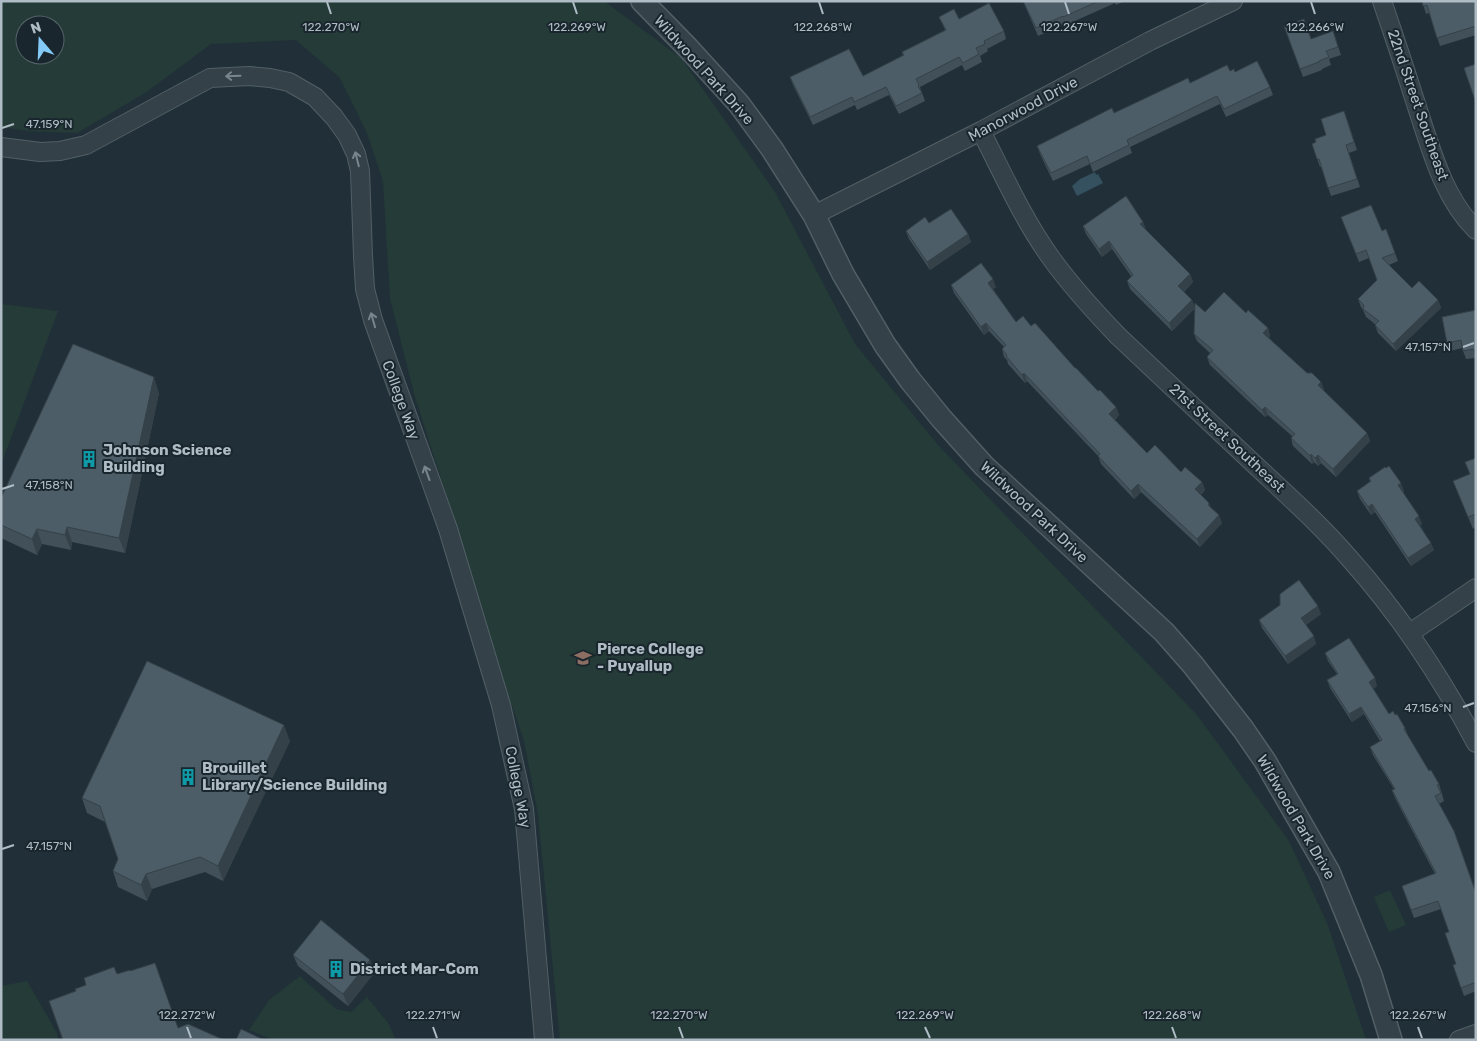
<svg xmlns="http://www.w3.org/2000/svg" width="1477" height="1041" font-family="Rubik,sans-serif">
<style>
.green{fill:#243b37;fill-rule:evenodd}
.water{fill:#35505f}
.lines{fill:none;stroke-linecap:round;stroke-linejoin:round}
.minor-casing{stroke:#525f66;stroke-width:20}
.tertiary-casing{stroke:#525f66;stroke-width:24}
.minor{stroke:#344148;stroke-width:18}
.tertiary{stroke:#344148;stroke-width:21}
.wall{fill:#415059}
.shaded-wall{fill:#354148}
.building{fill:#4c5d67;stroke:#354148}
.oneway{stroke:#78858d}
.ticks{fill:none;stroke:#afbcc5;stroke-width:2}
.labels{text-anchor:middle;stroke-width:4;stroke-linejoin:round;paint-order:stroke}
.street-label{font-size:15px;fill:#afbcc5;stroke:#1a262d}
.poi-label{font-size:15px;font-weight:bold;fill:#afbcc5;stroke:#1a262d;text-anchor:start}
.ticks-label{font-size:12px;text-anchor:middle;fill:#afbcc5;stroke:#1a262d;stroke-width:4;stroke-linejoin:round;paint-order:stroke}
</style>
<rect width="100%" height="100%" fill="#213038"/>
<!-- green -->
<path class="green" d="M1 1H604L681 58 775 192 855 344 938 445 1197 715 1289 841 1327 923 1366 1040H560L538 814 524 741 489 638 458 532 415 397 390 298 383 181 367 133 340 78 296 40 211 44 145 93 77 133 29 131 1 127ZM25 25H55V55H25Z
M1 304 58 311 1 465Z
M1390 890 1406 925 1389 932 1374 897Z
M300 976 336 1009 351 1012 367 997 388 1023 396 1040H274L249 1030 269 1000Z
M27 981 57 1033 58 1040H1V986Z"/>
<!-- water -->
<path class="water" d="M1095 172 1096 175 1098 174 1103 183 1077 196 1072 186 1080 179Z"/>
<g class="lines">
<!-- minor casing -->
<g class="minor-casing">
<path id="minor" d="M1382 1C1394 36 1406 72 1417 107 1431 149 1443 197 1476 230
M981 131C1003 174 1023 219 1051 258 1071 286 1094 311 1118 336 1163 378 1208 421 1253 463 1286 494 1320 524 1350 559 1400 615 1441 677 1476 743
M1 147 40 152 60 151 86 145 210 78 249 76 270 78 289 82 315 97 334 117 347 135 356 154 360 171 363 256 365 289 373 320 448 529 501 705 524 809 544 1040
M814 215 981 131 1150 41 1233 1
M1410 633 1476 588
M1459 1040 1476 1034"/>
</g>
<!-- tertiary casing -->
<g class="tertiary-casing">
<path id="tertiary" d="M642 1 688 48 739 104 772 149 814 215 843 274 885 345 910 380 941 418 984 466 1164 632 1193 665 1243 729 1265 761 1329 872 1371 975 1391 1040"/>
</g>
<!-- minor -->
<use href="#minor" class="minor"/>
<!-- tertiary -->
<use href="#tertiary" class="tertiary"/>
</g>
<!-- wall -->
<path class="wall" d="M1023 1H1125L1116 5 1115 3 1066 25 1065 24 1038 36Z
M1422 1H1476V35L1440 46 1429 13 1426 14Z
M939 17 959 19 1004 31 1006 39 987 49 988 51 980 56 982 62 965 71 962 65 920 87 925 101 899 114 889 95 857 110 855 105 813 125 793 85 790 77 863 76 903 56 902 52 945 30Z
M1284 26 1311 39 1333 31 1341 55 1329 59 1331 65 1322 69V70L1303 77Z
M1230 71 1235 72 1270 87 1273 95 1226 117 1220 104 1130 147 1132 153 1093 172 1090 164 1053 181 1040 154 1037 146 1114 113 1190 83Z
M1347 119 1357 150 1349 153 1360 187 1331 196 1321 167H1320L1312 144 1316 142 1326 135Z
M1341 217 1382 231 1386 229 1398 261 1389 265 1412 288 1438 300 1441 308 1396 351 1378 333 1375 325V324L1366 317 1363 310 1361 307 1358 299 1377 280 1369 258 1359 262Z
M1143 222 1146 230 1190 274 1193 282 1184 292 1192 300 1195 308 1205 312 1246 313 1268 328 1270 336 1269 338 1307 373 1321 382 1324 390H1323L1367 433 1370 441 1336 477 1321 463 1318 466 1314 462 1312 464 1293 446 1291 438 1292 436 1268 415 1265 417 1210 365 1207 357 1210 353 1197 341 1194 334 1195 308 1172 331 1130 289 1127 281 1131 276 1112 249 1102 257 1086 234 1083 226Z
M929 223 968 234 971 242 930 270 909 239 906 231Z
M951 285 996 287 993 289 1016 322 1031 326 1098 391 1116 407 1119 415 1115 420 1147 453 1181 472 1202 482 1205 490 1201 495 1209 503 1211 508 1222 523 1200 547 1141 492 1134 499 1101 464 1098 456 1027 381 1025 383 1008 364 1007 360 1004 357 1002 349 1004 347 989 331 984 335 954 293Z
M1476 310 1475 358 1466 359 1462 348 1450 351 1447 343Z
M159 393 125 553 72 542 71 550 42 544 37 555 1 538V498Z
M1476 458V527L1473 529 1453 481 1470 474 1465 462Z
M1369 478 1404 491 1403 492 1422 524 1420 525 1434 550 1411 566 1375 512 1371 515 1360 499 1357 491 1370 482Z
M1321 614 1306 625 1316 644 1288 664 1262 628 1259 620Z
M1325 653 1377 686 1373 689 1389 714 1405 728 1408 736 1429 771 1439 784 1444 801 1439 804 1476 893V991L1464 996 1453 965 1456 964 1449 932 1441 909 1414 918 1402 886 1435 874 1395 798 1392 790 1394 789 1373 755 1370 747 1380 741 1364 714 1352 722 1330 688 1327 680 1337 674 1328 661Z
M290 741 223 881 205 872 152 889 147 901 118 887 113 871 118 859 105 822 87 813 82 798Z
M293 955 375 972 348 1006 298 966Z"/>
<!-- shaded-wall -->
<path class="shaded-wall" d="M1143 222 1146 230 1140 224Z
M968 234 971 242 930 270 927 262Z
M1109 241 1112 249 1102 257 1099 249Z
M1190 274 1193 282 1181 294 1178 286Z
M993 279 996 287 991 290 988 283Z
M1192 300 1195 308 1172 331 1169 323Z
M1438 300 1441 308 1396 351 1393 344Z
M986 323 989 331 984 335 981 327Z
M1268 328 1270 336 1266 341 1263 333Z
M1024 373 1027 381 1025 383 1022 375Z
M154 377 159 393 125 553 119 538Z
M1321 382 1324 390 1321 393 1318 385Z
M1116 407 1119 415 1112 422 1109 414Z
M1265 407 1268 415 1265 417 1262 410Z
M1367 433 1370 441 1336 477 1333 469Z
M1311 454 1314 462 1312 464 1310 456Z
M1318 455 1321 463 1318 466 1315 458Z
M1202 482 1205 490 1198 497 1195 489Z
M1401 483 1404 491 1401 493 1398 485Z
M1138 484 1141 492 1134 499 1131 491Z
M1372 504 1375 512 1371 515 1368 507Z
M1219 515 1222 523 1200 547 1197 539Z
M1419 516 1422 524 1418 527 1415 519Z
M67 527 72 542 71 550 65 535Z
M37 529 42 544 37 555 32 539Z
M1431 543 1434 550 1411 566 1408 558Z
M1318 606 1321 614 1304 626 1301 618Z
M1314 636 1316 644 1288 664 1285 656Z
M1375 678 1377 686 1372 690 1369 682Z
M1361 707 1364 714 1352 722 1349 714Z
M284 725 290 741 223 881 218 866Z
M146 874 152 889 147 901 141 885Z
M370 960 375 972 348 1006 343 994Z"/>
<!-- building -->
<path class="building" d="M1023 1H1099L1063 17V16L1036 28Z
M1422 1H1476V26L1437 38 1427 5 1423 6Z
M989 3 1004 31 984 41 985 44 976 48 979 54 963 63 959 57 916 79 919 85 918 86 922 93 896 106 886 87 854 102 852 97 810 117 790 77 849 49 863 76 904 55 902 52 946 30 939 17 954 9 959 19Z
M1304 19 1311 39 1333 31 1338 47 1326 51 1329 57 1319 61V62L1300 69 1284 26Z
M1257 61 1270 87 1224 109 1217 96 1127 140 1129 145 1090 164 1087 156 1051 173 1037 146 1112 108 1114 113 1188 78 1190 83 1227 65 1230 71 1234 69 1235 72Z
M1476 64V103L1464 68Z
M1344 111 1354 142 1346 145 1357 179 1328 188 1319 159H1317L1312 144 1316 142 1315 139 1326 135 1321 119Z
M1126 196 1143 222 1140 224 1190 274 1178 286 1192 300 1169 323 1127 281 1133 275 1109 241 1099 249 1083 226Z
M1371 205 1382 231 1386 229 1395 253 1382 258 1412 288 1419 281 1438 300 1393 344 1375 325 1379 321 1363 309 1364 305 1358 299 1377 280 1366 250 1356 254 1341 217Z
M951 209 968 234 927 262 906 231 925 217 929 223Z
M981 263 993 279 988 283 1016 322 1023 316 1031 326 1035 323 1075 368H1076L1098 391 1100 390 1116 407 1109 414 1147 453 1155 445 1181 472 1185 467 1202 482 1195 489 1209 503 1208 505 1219 515 1197 539 1138 484 1131 491 1098 456 1100 454 1024 373 1022 375 1006 356 1007 355 1002 349 1006 345 986 323 981 327 951 285Z
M1224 292 1246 313 1248 310 1268 328 1263 333 1307 373H1312L1321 382 1318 385 1367 433 1333 469 1318 455 1315 458 1311 454 1310 456 1291 438 1295 434 1265 407 1262 410 1207 357 1213 350 1194 334 1195 303 1205 312Z
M1476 310V360L1474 349 1463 351 1461 340 1447 343 1442 317Z
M73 344 154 377 119 538 67 527 65 535 37 529 32 539 1 525V498Z
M1476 458V514L1468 517 1453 481 1470 474 1465 462Z
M1389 466 1401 483 1398 485 1419 516 1415 519 1431 543 1408 558 1372 504 1368 507 1357 491 1371 481 1369 478 1385 467 1386 468Z
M1299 580 1318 606 1301 618 1314 636 1285 656 1259 620 1280 605V594Z
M1349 638 1375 678 1369 682 1389 714 1393 711 1395 715 1397 714 1405 728 1404 729 1429 771 1431 770 1439 784 1437 785 1441 793 1435 796 1454 831 1476 893V982L1461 988 1453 965 1456 964 1445 933 1449 932 1438 901 1411 910 1402 886 1436 873 1392 790 1395 789 1370 747 1382 740 1361 707 1349 714 1327 680 1338 674 1325 653Z
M147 661 284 725 218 866 200 857 146 874 141 885 113 871 118 859 100 806 82 798Z
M321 920 370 960 343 994 293 955Z
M155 963 178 1028 188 1024 224 1040H63L49 1001 76 991 75 989 86 985 84 978 114 967 117 974 130 970V971Z
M241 1029 264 1040H236Z"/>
<!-- one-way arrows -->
<defs><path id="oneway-shaft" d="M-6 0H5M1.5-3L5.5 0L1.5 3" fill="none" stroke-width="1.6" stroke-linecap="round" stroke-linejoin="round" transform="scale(1.25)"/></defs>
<g class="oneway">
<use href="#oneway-shaft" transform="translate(233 76) rotate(178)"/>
<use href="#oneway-shaft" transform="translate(357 159) rotate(-104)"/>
<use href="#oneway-shaft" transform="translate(373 320) rotate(-106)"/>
<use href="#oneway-shaft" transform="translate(427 473) rotate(-110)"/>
</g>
<!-- ticks -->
<path class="ticks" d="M327 2 331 14M573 2 577 14M819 2 823 14M1065 2 1069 14M1311 2 1315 14M2 128 14 124M1463 347 1474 343M2 489 14 485M1463 707 1474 703M2 849 14 845M187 1027 191 1038M433 1027 437 1038M679 1027 683 1038M925 1027 930 1038M1172 1027 1176 1038M1418 1027 1422 1038"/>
<!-- icons -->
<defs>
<g id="building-bare" transform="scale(1.35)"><path d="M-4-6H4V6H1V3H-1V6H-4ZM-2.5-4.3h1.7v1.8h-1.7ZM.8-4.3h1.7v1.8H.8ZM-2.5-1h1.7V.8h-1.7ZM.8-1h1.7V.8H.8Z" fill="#0f9aa8" stroke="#1a262d" stroke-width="2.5" paint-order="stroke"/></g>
<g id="university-bare" transform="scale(1.35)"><path d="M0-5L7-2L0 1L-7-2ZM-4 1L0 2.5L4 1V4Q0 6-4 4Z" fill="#8d6e63" stroke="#1a262d" stroke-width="2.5" paint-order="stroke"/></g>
</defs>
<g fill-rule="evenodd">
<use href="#building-bare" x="89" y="459"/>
<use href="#university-bare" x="583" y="658"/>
<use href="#building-bare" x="188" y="777"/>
<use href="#building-bare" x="336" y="969"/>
</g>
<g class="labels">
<!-- street labels -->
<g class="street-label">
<text transform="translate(704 70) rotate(48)" y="5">Wildwood Park Drive</text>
<text transform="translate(1418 105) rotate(71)" y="5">22nd Street Southeast</text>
<text transform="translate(1023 109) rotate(-28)" y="5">Manorwood Drive</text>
<text transform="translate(401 400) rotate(70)" y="5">College Way</text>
<text transform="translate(1227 438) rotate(43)" y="5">21st Street Southeast</text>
<text transform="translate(1034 512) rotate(43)" y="5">Wildwood Park Drive</text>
<text transform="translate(518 787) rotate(79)" y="5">College Way</text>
<text transform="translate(1296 817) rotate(60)" y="5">Wildwood Park Drive</text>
</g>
<!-- poi labels -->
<g class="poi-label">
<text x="103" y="455">Johnson Science<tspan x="103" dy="17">Building</tspan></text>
<text x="597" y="654">Pierce College<tspan x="597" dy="17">- Puyallup</tspan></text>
<text x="202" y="773">Brouillet<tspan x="202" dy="17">Library/Science Building</tspan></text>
<text x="350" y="974">District Mar-Com</text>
</g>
</g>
<g class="ticks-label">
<text x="331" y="31">122.270°W</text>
<text x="577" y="31">122.269°W</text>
<text x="823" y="31">122.268°W</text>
<text x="1069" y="31">122.267°W</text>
<text x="1315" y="31">122.266°W</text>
<text x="49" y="128">47.159°N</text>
<text x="1428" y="351">47.157°N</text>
<text x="49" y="489">47.158°N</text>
<text x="1428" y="712">47.156°N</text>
<text x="49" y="850">47.157°N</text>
<text x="187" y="1019">122.272°W</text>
<text x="433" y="1019">122.271°W</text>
<text x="679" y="1019">122.270°W</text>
<text x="925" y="1019">122.269°W</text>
<text x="1172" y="1019">122.268°W</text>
<text x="1418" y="1019">122.267°W</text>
</g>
<!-- border -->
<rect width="1477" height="1041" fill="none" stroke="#afbcc5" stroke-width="5"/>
<!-- north arrow -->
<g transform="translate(40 40) rotate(341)"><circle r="24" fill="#1a262d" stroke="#56626a"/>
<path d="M0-4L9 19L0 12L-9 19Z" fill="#83caf6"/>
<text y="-8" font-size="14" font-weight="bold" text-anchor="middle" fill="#afbcc5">N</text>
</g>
</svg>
